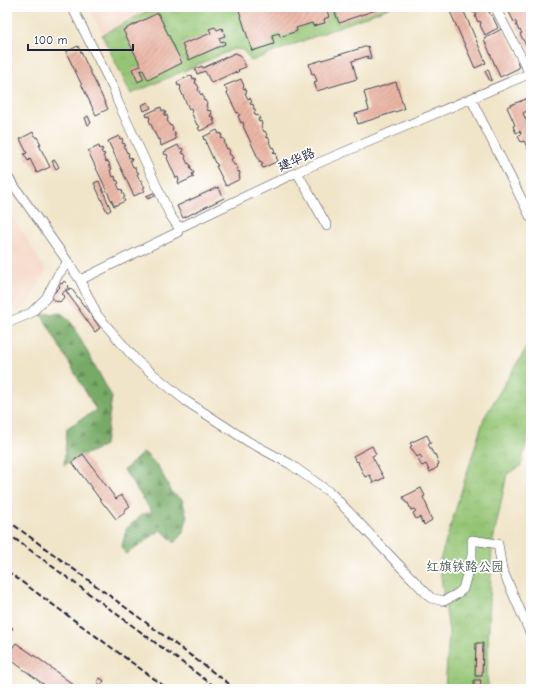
<svg xmlns="http://www.w3.org/2000/svg" width="538" height="696" font-family="'Comic Neue','LXGW WenKai TC',sans-serif">
<style>
.built{fill:#f4d3c0}
.forest{fill:url(#forest-firs);stroke:#4c6650}
.park{fill:url(#park-crowns);stroke:#5b7458}
.building{fill:url(#building-hatch)}
.lines{fill:none;stroke-linecap:round;stroke-linejoin:round}
.minor-casing{stroke:#413f50;stroke-width:10}
.minor{stroke:#fff;stroke-width:9}
.rail{stroke:#22223b;stroke-width:2;stroke-dasharray:6 3;stroke-linecap:butt}
.labels{text-anchor:middle;stroke-width:3.5;stroke-linejoin:round;paint-order:stroke}
.street-label{font-size:13px;fill:#22223b;stroke:#fff}
.park-label{font-size:13px;fill:#4a5b4f;stroke:#fff}
</style>
<defs>
<pattern id="forest-firs" width="22" height="20" patternUnits="userSpaceOnUse"><rect width="22" height="20" fill="#7a6"/><path d="M5 1l3.5 6h-7zM16 11l3.5 6h-7z" fill="#618a55"/></pattern>
<pattern id="park-crowns" width="20" height="18" patternUnits="userSpaceOnUse"><rect width="20" height="18" fill="#94c574"/><path d="M2 6a3 3 0 1 1 6 0M12 15a3 3 0 1 1 6 0" fill="none" stroke="#7fa965"/></pattern>
<pattern id="building-hatch" width="6" height="6" patternUnits="userSpaceOnUse"><rect width="6" height="6" fill="#eab6a6"/><path d="M-1 1l2-2M0 6l6-6M5 7l2-2" fill="none" stroke="#c89c90"/></pattern>
</defs>
<rect width="100%" height="100%" fill="#fff"/>
<filter id="ink" filterUnits="userSpaceOnUse"><feTurbulence type="fractalNoise" baseFrequency=".025" numOctaves="2"/><feDisplacementMap in="SourceGraphic" scale="8" xChannelSelector="R" yChannelSelector="G"/><feConvolveMatrix kernelMatrix="1 2 1 2 8 2 1 2 1" color-interpolation-filters="sRGB"/></filter>
<filter id="wash" filterUnits="userSpaceOnUse"><feTurbulence type="fractalNoise" baseFrequency=".012" numOctaves="4" result="noise"/><feDisplacementMap in="SourceGraphic" scale="16" xChannelSelector="R" yChannelSelector="G"/><feGaussianBlur stdDeviation="0.9" result="paint"/><feColorMatrix in="noise" values="0 0 0 0 0 0 0 0 0 0 0 0 0 0 0 0 0 1.4 0 .05"/><feComposite in="paint" operator="in"/></filter>
<g filter="url(#wash)">
<rect width="100%" height="100%" fill="#f1e5c9"/>
<!-- built -->
<path class="built" d="M88 7H151L102 33Z
M7 211 25 235 46 271 26 307 7 315Z"/>
<!-- forest -->
<path class="forest" d="M61 313 70 320 112 397 105 445 64 465 67 428 96 410 41 314Z
M144 452 158 466 173 494 182 499 187 517 184 531 175 543 161 530 126 554 122 547 126 529 143 514 152 512 124 470Z"/>
<!-- park -->
<path class="park" d="M154 7H391L251 61 243 50 234 49 131 94 102 35Z
M531 340V428L528 434 521 466 507 474 492 546 487 677 489 689H445L449 632 439 563 484 418Z"/>
<g id="blocks">
<!-- building -->
<path class="building" d="M238 7H326L329 17 324 19 325 23 313 26 312 23 296 28 297 31 280 37 279 33 272 35 274 44 252 51Z
M333 7H385L346 20V21L339 23Z
M448 7H462L486 63 475 68Z
M471 7H489L490 8 488 9 491 16 492 15 498 28 485 35 480 25 481 24 480 21 478 22 475 16 477 15 475 12 474 13Z
M519 7H523L524 9 525 8 530 17H528L531 22V52L528 46 527 47 520 34 522 33 520 30 519 31 516 24H517L515 21 514 22 509 12Z
M158 13 182 63 148 80 143 70 140 71 144 79 138 82 132 69 141 66 123 30Z
M215 27 217 30 222 28 225 36 219 38 221 42 224 41 225 44 189 60 182 44 188 41 189 42 211 33 209 29Z
M503 28 520 61 517 62 519 68 500 77 484 39Z
M78 46 108 109 96 115 66 52Z
M368 46 371 58 368 59V56L352 61 357 79 317 91 314 82 317 81 314 73 312 74 309 64Z
M235 53 240 55 246 67 238 70 239 71 236 73 235 72 211 83 205 71 197 74 195 69 202 66 203 68Z
M488 69 492 80 490 81 485 71Z
M192 75 193 79 195 78 196 82H195L196 84H197L199 88 198 89 201 95 202 94 204 98 203 99 204 101 205 100 207 104 206 105 208 111 210 110 212 114 210 115 211 117 213 116 215 120H213L215 124 200 131 198 128 200 127 198 124 197 125 191 112 192 111 191 108 189 109 180 89 181 88 180 85 178 86 177 82Z
M241 79 244 86 243 87 244 89 245 88 247 92 245 93 248 99 250 98 252 102 250 103 251 105 253 104 254 108 253 109H255L256 111 254 112 256 116 258 115 260 119H258L259 122 261 121 262 125 261 126 264 132 265 131 267 135 266 136 267 138 268 137 270 141 269 142 272 148 273 147 275 151 273 152 275 154 276 153 277 157H276L278 161 263 168 261 165 263 164 261 161 260 162 243 126 244 125 243 122 241 123 238 116 240 115 238 112 237 113 227 93 228 92 224 86Z
M396 82 404 109 358 124 355 114 369 110 364 92Z
M531 97V109L523 113 528 124 531 123V155L524 141 521 142 518 136 521 134 520 131 516 133 513 126 515 125 507 107 515 103 521 101V102V101Z
M148 102 151 108 144 111 142 105Z
M161 107 162 111 164 110 166 113 164 114 165 116 167 115 168 119 167 120 170 126 171 125 173 129 172 130 173 132 174 131 176 135H174L176 139 161 146 160 139 158 140 149 120 150 119 149 116 147 117 146 114Z
M88 116 91 123 88 125 85 118Z
M217 130 219 134 221 133 222 136 221 137 222 139 223 138 225 142 224 143 227 149 228 148 230 152 229 153 230 155H231L233 158 231 159 234 165H236L238 169H236L237 172 239 171 240 174 239 175 240 179 226 186 216 166H218L216 163H215L206 143H207L205 139 204 140 203 137Z
M33 132 36 138 37 137 41 144 39 145 50 167 37 173 30 159 28 161 24 154 27 153 20 139Z
M119 136 120 139 122 138 123 141 122 142 123 144 124 143 126 146H124L127 153 128 152 129 155H128L129 158 131 157 132 160H130L133 167H135L136 171H137L139 173 137 174 140 181 142 180 143 182 142 183 145 187 143 188 145 191 134 196 108 141Z
M178 145 180 149 182 148 184 151 182 152 183 154 184 153 186 157 185 158 188 164 189 163 191 167 190 168 191 170H192L194 173 192 174 194 177 179 184 178 181H179L178 177 176 178 167 158 168 157 167 154 165 155 164 152Z
M99 146 100 149 102 148 103 150 101 151 103 154 104 153 105 155 103 156 106 162 108 161 110 165 108 166 109 167H111L112 169 110 170 111 173 113 177 115 176 116 181 117 180 119 183 117 184 120 190 121 189 123 192H122L125 197 123 198 125 201 114 206 88 151Z
M55 160 59 167 56 169 52 161Z
M99 181 111 210 107 212 94 183Z
M218 187 224 198 183 218 177 206Z
M156 192 157 195 148 199 146 196Z
M64 281 69 286 62 294 65 296 60 302 58 301 57 302 50 297 60 287 59 286 61 283 62 284Z
M71 288 100 328 95 332 66 291Z
M427 435 431 443 428 444 434 455 435 454 439 464 437 465 438 467 430 472 426 464 422 466 418 460 422 458 420 455 417 457 413 450H412L410 447 412 446 410 443Z
M372 446 376 454 372 456 384 478 373 483 370 475 365 477 358 463H359L358 461 357 462 353 456Z
M83 454 116 499 121 495 130 506 124 510 126 512 116 519 106 506H105L72 462Z
M421 488 425 496 423 497 428 508 427 509 432 520 424 525 423 522 422 523 420 517 416 519 413 513 416 511 414 509 411 510 408 503H406L403 497Z
M8 623 11 625 10 626 13 628 7 636V624Z
M16 643 42 661 79 689H50L31 675 7 657V655Z
M476 643H483L482 676H475Z
M100 678 104 681 101 685 97 682Z
M474 680H481L480 689H474Z"/>
</g>
</g>
<g filter="url(#ink)">
<use href="#blocks" fill-opacity="0" stroke="#413f50" stroke-width="1"/>
<g class="lines">
<!-- minor casing -->
<g class="minor-casing">
<path id="minor" d="M72 7 115 92 117 100 170 215 179 228
M495 7 530 74
M471 99 531 218
M297 172 327 226
M7 176 68 262 80 280 97 315 137 361 186 401 249 442 290 464 332 494 396 562 431 598 444 601 457 594 463 589 472 555V540L498 544 502 569 531 635
M80 280 178 232 179 228 297 172 531 73
M7 323 31 313 46 298 58 275 68 262"/>
</g>
<!-- minor -->
<use href="#minor" class="minor"/>
<!-- rail -->
<path class="rail" d="M7 520 236 689
M7 533 218 689
M7 571 168 689"/>
</g>
</g>
<g class="labels">
<!-- street labels -->
<g class="street-label">
<text transform="translate(296 159) rotate(-24)" y="5">建华路</text>
</g>
<!-- park labels -->
<g class="park-label">
<text x="465" y="571">红旗铁路公园</text>
</g>
</g>
<!-- margin -->
<rect width="538" height="696" fill="none" stroke="#fff" stroke-width="24"/>
<!-- scale -->
<path d="M28 44v6h105v-6" fill="none" stroke="#22223b" stroke-width="2"/>
<text x="34" y="44" font-size="12" fill="#22223b" stroke="#ffffff" stroke-width="3" paint-order="stroke">100 m</text>
</svg>
